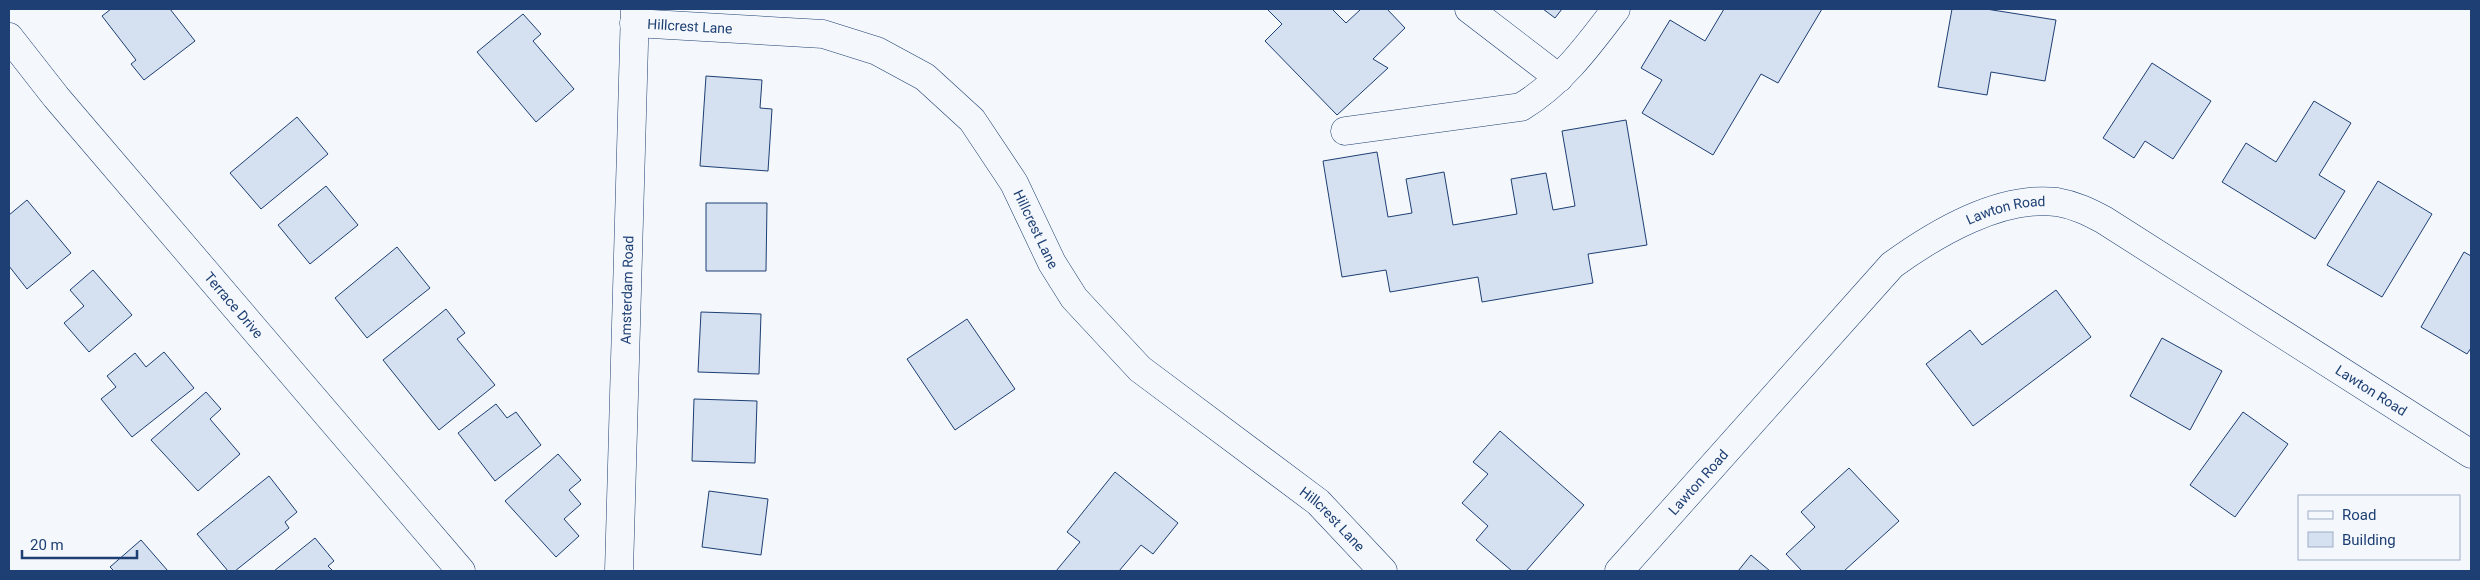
<svg xmlns="http://www.w3.org/2000/svg" width="2480" height="580" font-family="Roboto,sans-serif">
<style>
.building{fill:#d5e0f0;stroke:#1d3f73}
.lines{fill:none;stroke-linecap:round;stroke-linejoin:round}
.minor-casing{stroke:#1d3f73;stroke-width:29}
.minor{stroke:#f4f7fb;stroke-width:28}
.labels{text-anchor:middle;stroke-width:4;stroke-linejoin:round;paint-order:stroke}
.street-label{font-size:14px;fill:#1d3f73;stroke:#f4f7fb}
</style>
<rect width="100%" height="100%" fill="#f4f7fb"/>
<!-- building -->
<path class="building" d="M111 9H170L195 41 144 80 131 64 136 60 102 16Z
M1267 9H1332L1346 23 1361 9H1387L1405 28 1373 59 1388 68 1337 115 1265 41 1282 24Z
M1543 9H1562L1555 18Z
M1724 9H1822L1778 83 1761 74 1713 155 1642 113 1662 80 1641 68 1670 20 1705 41Z
M1952 9H1986L2056 20 2045 81 1991 72 1987 95 1938 87Z
M523 14 541 34 533 41 574 89 536 122 477 52Z
M2152 63 2211 101 2173 159 2145 141 2134 158 2103 138Z
M706 76 762 80 760 108 772 109 768 171 700 166Z
M2314 101 2351 123 2319 175 2345 191 2315 239 2222 182 2246 143 2276 162Z
M297 117 328 154 261 209 230 173Z
M1626 120 1647 245 1588 254 1593 283 1482 302 1478 277 1390 292 1386 270 1342 277 1323 161 1377 152 1388 217 1412 213 1406 179 1444 172 1453 225 1517 214 1511 179 1546 173 1553 210 1575 206 1562 131Z
M2378 181 2432 214 2382 297 2327 265Z
M326 186 358 225 310 264 278 225Z
M27 200 71 253 27 289 9 266V215Z
M706 203H767L766 271H706Z
M397 247 430 288 367 338 335 298Z
M2464 252 2471 256V348L2467 354 2421 327Z
M93 270 132 315 89 352 64 323 84 306 70 290Z
M2056 290 2091 337 1973 426 1926 364 1970 330 1982 345Z
M446 309 465 333 457 339 495 385 439 430 383 360Z
M701 312 761 314 759 374 698 372Z
M967 319 1015 389 955 430 907 359Z
M2162 338 2222 371 2190 430 2130 396Z
M164 352 194 388 132 437 101 399 116 387 107 376 135 353 146 367Z
M206 392 221 409 210 419 240 454 198 491 151 440Z
M694 399 757 401 755 463 692 461Z
M496 404 507 418 516 412 541 445 495 481 458 433Z
M2243 412 2288 444 2235 517 2190 485Z
M1500 431 1584 505 1526 571H1512L1476 540 1488 526 1462 503 1488 474 1473 462Z
M558 454 581 480 569 490 581 504 564 519 579 536 556 557 505 501Z
M1849 468 1899 521 1844 571H1802L1786 554 1815 527 1801 512Z
M1115 472 1178 523 1153 554 1141 545 1119 571H1056L1080 542 1067 532Z
M269 476 297 512 285 522 289 528 235 571H228L197 534Z
M709 491 768 499 761 555 702 547Z
M315 538 334 561 328 566 333 571H274Z
M141 540 168 571H114L110 567Z
M1751 555 1770 571H1738Z"/>
<g class="lines">
<!-- minor casing -->
<g class="minor-casing">
<g id="minor">
<path d="M1469 9 1559 78"/>
<path id="s1" d="M634 23 823 34 877 51 925 77 972 120 1014 183 1052 263 1074 298 1140 369 1318 502 1383 571"/>
<path id="s2" d="M9 37 56 97 461 571"/>
<path d="M1345 131 1521 107C1561 83 1588 46 1616 9"/>
<path id="s3" d="M619 571 635 9"/>
<path id="s4" d="M1619 571 1892 265C1936 233 2001 195 2057 202 2075 205 2089 212 2104 220L2471 454"/>
</g>
</g>
<!-- minor -->
<use href="#minor" class="minor"/>
</g>
<g class="labels">
<!-- street labels -->
<g class="street-label">
<text dy="5" stroke="none"><textPath href="#s1" startOffset="56">Hillcrest Lane</textPath></text>
<text dy="5" stroke="none"><textPath href="#s4" startOffset="538">Lawton Road</textPath></text>
<text dy="5" stroke="none"><textPath href="#s1" startOffset="491">Hillcrest Lane</textPath></text>
<text dy="5" stroke="none"><textPath href="#s3" startOffset="281">Amsterdam Road</textPath></text>
<text dy="5" stroke="none"><textPath href="#s2" startOffset="350">Terrace Drive</textPath></text>
<text dy="5" stroke="none"><textPath href="#s4" startOffset="958">Lawton Road</textPath></text>
<text dy="5" stroke="none"><textPath href="#s4" startOffset="119">Lawton Road</textPath></text>
<text dy="5" stroke="none"><textPath href="#s1" startOffset="911">Hillcrest Lane</textPath></text>
</g>
</g>
<!-- border -->
<rect width="2480" height="580" fill="none" stroke="#1d3f73" stroke-width="20"/>
<!-- legend -->
<rect x="2298" y="495" width="162" height="65" fill="#f4f7fb" stroke="#9eadc5"/>
<rect x="2308" y="511" width="25" height="8" fill="#f4f7fb" stroke="#9eadc5"/>
<text x="2342" y="520" font-size="15" fill="#1d3f73">Road</text>
<rect x="2308" y="532" width="25" height="15" fill="#d5e0f0" stroke="#9eadc5"/>
<text x="2342" y="545" font-size="15" fill="#1d3f73">Building</text>
<!-- scale -->
<path d="M22 550v8h115v-8" fill="none" stroke="#1d3f73" stroke-width="2.5"/>
<text x="30" y="550" font-size="15" fill="#1d3f73" stroke="#f4f7fb" stroke-width="4" paint-order="stroke">20 m</text>
</svg>
